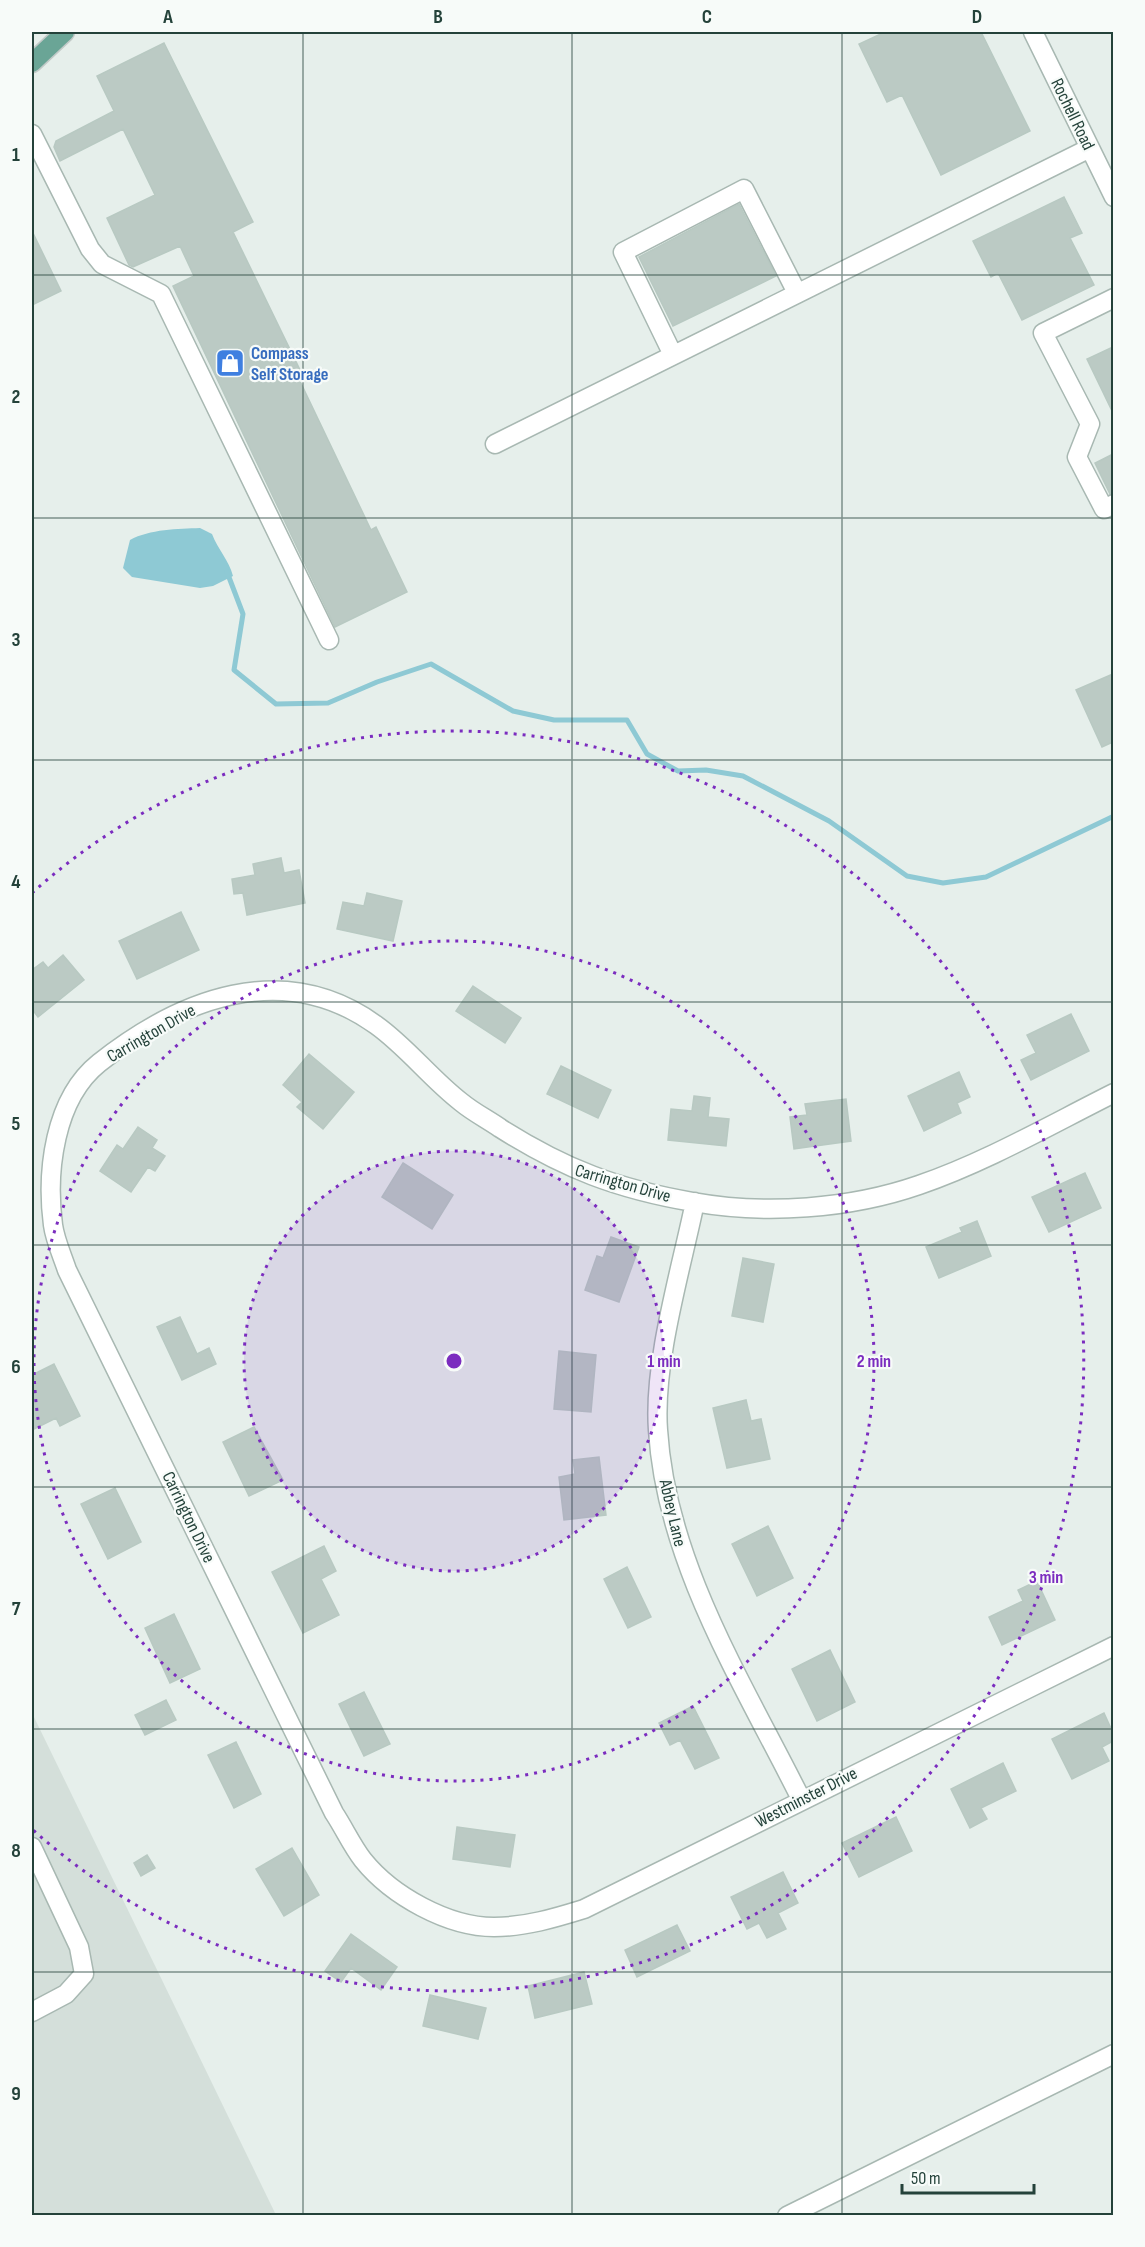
<svg xmlns="http://www.w3.org/2000/svg" width="1145" height="2247" font-family="'Sofia Sans Condensed',sans-serif">
<style>
.built{fill:#d4dfda}
.water{fill:#8ec9d4}
.lines{fill:none;stroke-linecap:round;stroke-linejoin:round}
.stream{stroke:#8ec9d4;stroke-width:5}
.building{fill:#bbcac4;stroke:#b8c9c2;stroke-width:1.5}
.minor-casing{stroke:#a8b8b2;stroke-width:21}
.major-casing{stroke:#c2cac8;stroke-width:21}
.minor{stroke:#fff;stroke-width:18}
.major{stroke:#6aa596;stroke-width:18}
.grid{fill:none;stroke:#24423a;stroke-width:1.5;stroke-opacity:0.55}
.ring{fill:none;stroke:#7b2cbf;stroke-width:3;stroke-dasharray:3 6}
.labels{text-anchor:middle;stroke-width:4.5;stroke-linejoin:round;paint-order:stroke}
.street-label{font-size:18px;fill:#24423a;stroke:#f7fbf9}
.shop-label{font-size:18px;font-weight:bold;fill:#366cbe;stroke:#f7fbf9;text-anchor:start}
.centre{fill:#7b2cbf;stroke:#f7fbf9;stroke-width:3}
.ring-label{font-size:18px;text-anchor:middle;font-weight:bold;fill:#7b2cbf;stroke:#f7fbf9;stroke-width:4.5;stroke-linejoin:round;paint-order:stroke}
.neatline{fill:none;stroke:#24423a;stroke-width:2}
.grid-label{font-size:20px;text-anchor:middle;font-weight:bold;fill:#24423a}
</style>
<rect width="100%" height="100%" fill="#e6efeb"/>
<!-- built -->
<path class="built" d="M32 1713 161 1978 276 2215H32Z"/>
<!-- water -->
<path class="water" d="M200 528 212 534C218 550 229 560 233 576L213 586 200 588 132 577 123 568 130 540C150 529 178 529 200 528Z"/>
<g class="lines">
<!-- stream -->
<path class="stream" d="M227 572 243 614 234 670 276 704 328 703 377 682 431 664 513 711 554 720H627L647 754 678 771 706 770 743 776 829 821 907 876 943 883 986 877 1114 816"/>
</g>
<!-- building -->
<path class="building" d="M885 32H981L1030 131 941 175 902 95 887 102 859 44Z
M164 43 253 222 233 232 302 374 298 377 371 530 376 527 407 592 335 627 173 286 194 276 180 246 133 267 129 265 107 218 155 195 123 129 60 161 54 147 56 141 114 111 97 76Z
M1064 197 1082 233 1070 238 1094 285 1022 320 998 273 991 277 973 241Z
M739 204 776 276 673 326 639 257Z
M32 231 61 291 32 305Z
M1113 347V413L1087 359Z
M1113 454V493L1110 494 1095 463Z
M1113 674V742L1102 747 1076 690Z
M281 858 284 873 299 870 305 903 247 915 243 893 234 894 232 879 255 875 253 864Z
M367 893 402 901 393 941 337 929 343 902 364 906Z
M181 912 199 950 137 979 119 941Z
M63 955 84 980 38 1017 32 1009V970L43 962 48 968Z
M473 986 521 1018 505 1043 456 1011Z
M1071 1014 1089 1051 1031 1080 1021 1060 1036 1053 1027 1035Z
M309 1054 354 1092 323 1129 297 1107 302 1102 283 1085Z
M561 1066 611 1090 598 1118 547 1094Z
M959 1072 970 1097 957 1103 961 1113 924 1131 908 1096Z
M694 1096 710 1098 708 1117 729 1119 726 1146 668 1140 671 1109 692 1111Z
M846 1099 851 1141 794 1149 790 1117 807 1115 805 1104Z
M138 1127 157 1140 152 1148 165 1156 155 1171 148 1167 131 1192 100 1171 117 1145 123 1149Z
M403 1163 453 1195 432 1229 382 1197Z
M1085 1173 1101 1208 1049 1232 1032 1197Z
M977 1221 991 1256 939 1278 926 1247 962 1232 960 1228Z
M611 1237 639 1247 619 1302 585 1290 597 1256 603 1258Z
M743 1258 774 1264 763 1322 732 1316Z
M180 1317 197 1354 209 1348 216 1364 182 1380 157 1327Z
M559 1351 596 1355 591 1412 554 1409Z
M54 1364 80 1416 60 1426 56 1418 32 1430V1375Z
M746 1400 751 1421 761 1419 770 1459 727 1468 713 1408Z
M254 1427 283 1480 249 1496 223 1442Z
M599 1457 606 1515 564 1520 559 1477 575 1474 573 1460Z
M115 1488 141 1542 108 1559 81 1504Z
M768 1526 793 1578 757 1596 732 1544Z
M324 1546 336 1571 321 1579 339 1615 303 1633 272 1572Z
M627 1567 651 1617 628 1628 604 1579Z
M1037 1581 1055 1620 1002 1645 989 1617 1023 1601 1018 1590Z
M174 1614 200 1669 170 1683 145 1628Z
M830 1650 855 1702 817 1721 792 1669Z
M364 1692 390 1744 364 1756 339 1704Z
M166 1700 176 1720 145 1735 135 1715Z
M693 1706 719 1758 695 1769 680 1740 670 1745 659 1723Z
M1104 1713 1113 1733V1741L1102 1747 1109 1761 1072 1779 1052 1739Z
M236 1742 261 1794 234 1808 208 1755Z
M1003 1763 1016 1791 981 1808 987 1819 970 1828 951 1789Z
M896 1817 912 1851 859 1877 842 1843Z
M457 1827 515 1835 510 1867 453 1859Z
M292 1848 319 1895 284 1916 256 1869Z
M147 1855 155 1868 141 1876 134 1863Z
M783 1872 798 1903 778 1913 786 1929 767 1938 759 1923 747 1929 731 1897Z
M677 1925 690 1951 637 1977 625 1950Z
M351 1934 397 1967 381 1990 351 1968 341 1982 325 1971Z
M584 1972 592 2004 535 2018 528 1986Z
M430 1995 486 2008 478 2039 423 2026Z"/>
<g class="lines">
<!-- minor casing -->
<g class="minor-casing">
<path id="minor" d="M1033 32 1114 197
M32 134 90 249 102 264 161 294 329 640
M1114 298 1043 333 1090 424 1077 457 1104 509 1114 504
M673 355 623 252 744 189 797 293
M495 444 1090 148
M1114 1093C1050 1125 986 1162 919 1185 850 1209 765 1215 693 1202 617 1189 565 1169 500 1128 487 1119 473 1112 461 1102 431 1079 407 1047 376 1025 283 958 180 999 99 1063 54 1099 46 1172 53 1225 55 1240 62 1255 67 1270L334 1813C344 1828 352 1846 363 1860 392 1896 448 1927 494 1927 525 1927 555 1918 584 1909L1114 1646
M695 1202C681 1270 653 1362 658 1430 666 1562 743 1683 801 1799
M32 1847 79 1947 84 1974 66 1994 32 2012
M787 2216 1114 2054"/>
</g>
<!-- major casing -->
<g class="major-casing">
<path id="major" d="M32 63 65 32"/>
</g>
<!-- minor -->
<use href="#minor" class="minor"/>
<!-- major -->
<use href="#major" class="major"/>
</g>
<!-- grid -->
<path class="grid" d="M303 32V2216M572 32V2216M842 32V2216M32 275H1114M32 518H1114M32 760H1114M32 1002H1114M32 1245H1114M32 1487H1114M32 1729H1114M32 1972H1114"/>
<!-- distance rings -->
<circle cx="454" cy="1361" r="210" fill="#7b2cbf" fill-opacity=".12"/>
<g class="ring">
<circle cx="454" cy="1361" r="210"/>
<circle cx="454" cy="1361" r="420"/>
<path d="M32 893A630 630 0 1 1 32 1829"/>
</g>
<!-- icons -->
<defs>
<g id="shop-square" transform="scale(1.5)"><rect x="-9" y="-9" width="18" height="18" rx="4" fill="#3f7fe0" stroke="#f7fbf9"/><path d="M-5-2.5h2.3a2.7 3.5 0 0 1 5.4 0H5L5.5 6h-11ZM-1.5-2.5h3a1.5 2.3 0 0 0-3 0Z" fill="#fff"/></g>
</defs>
<g fill-rule="evenodd">
<use href="#shop-square" x="230" y="363"/>
</g>
<g class="labels">
<!-- street labels -->
<g class="street-label">
<text transform="translate(1073 114) rotate(64)" y="6">Rochell Road</text>
<text transform="translate(151 1033) rotate(-30)" y="6">Carrington Drive</text>
<text transform="translate(623 1183) rotate(16)" y="6">Carrington Drive</text>
<text transform="translate(673 1513) rotate(77)" y="6">Abbey Lane</text>
<text transform="translate(189 1517) rotate(64)" y="6">Carrington Drive</text>
<text transform="translate(806 1797) rotate(-27)" y="6">Westminster Drive</text>
</g>
<!-- shop labels -->
<g class="shop-label">
<text x="251" y="359">Compass<tspan x="251" dy="21">Self Storage</tspan></text>
</g>
</g>
<circle cx="454" cy="1361" r="9" class="centre"/>
<g class="ring-label">
<text x="664" y="1367">1 min</text>
<text x="874" y="1367">2 min</text>
<text x="1046" y="1583">3 min</text>
</g>
<!-- border -->
<rect width="1145" height="2247" fill="none" stroke="#f7fbf9" stroke-width="66"/>
<!-- scale -->
<path d="M902 2184v9h132v-9" fill="none" stroke="#24423a" stroke-width="3"/>
<text x="911" y="2184" font-size="18" fill="#24423a" stroke="#f7fbf9" stroke-width="4.5" paint-order="stroke">50 m</text>
<rect x="33" y="33" width="1079" height="2181" class="neatline"/>
<g class="grid-label">
<text x="168" y="23">A</text>
<text x="438" y="23">B</text>
<text x="707" y="23">C</text>
<text x="977" y="23">D</text>
<text x="16" y="161">1</text>
<text x="16" y="403">2</text>
<text x="16" y="646">3</text>
<text x="16" y="888">4</text>
<text x="16" y="1130">5</text>
<text x="16" y="1373">6</text>
<text x="16" y="1615">7</text>
<text x="16" y="1857">8</text>
<text x="16" y="2100">9</text>
</g>
</svg>
